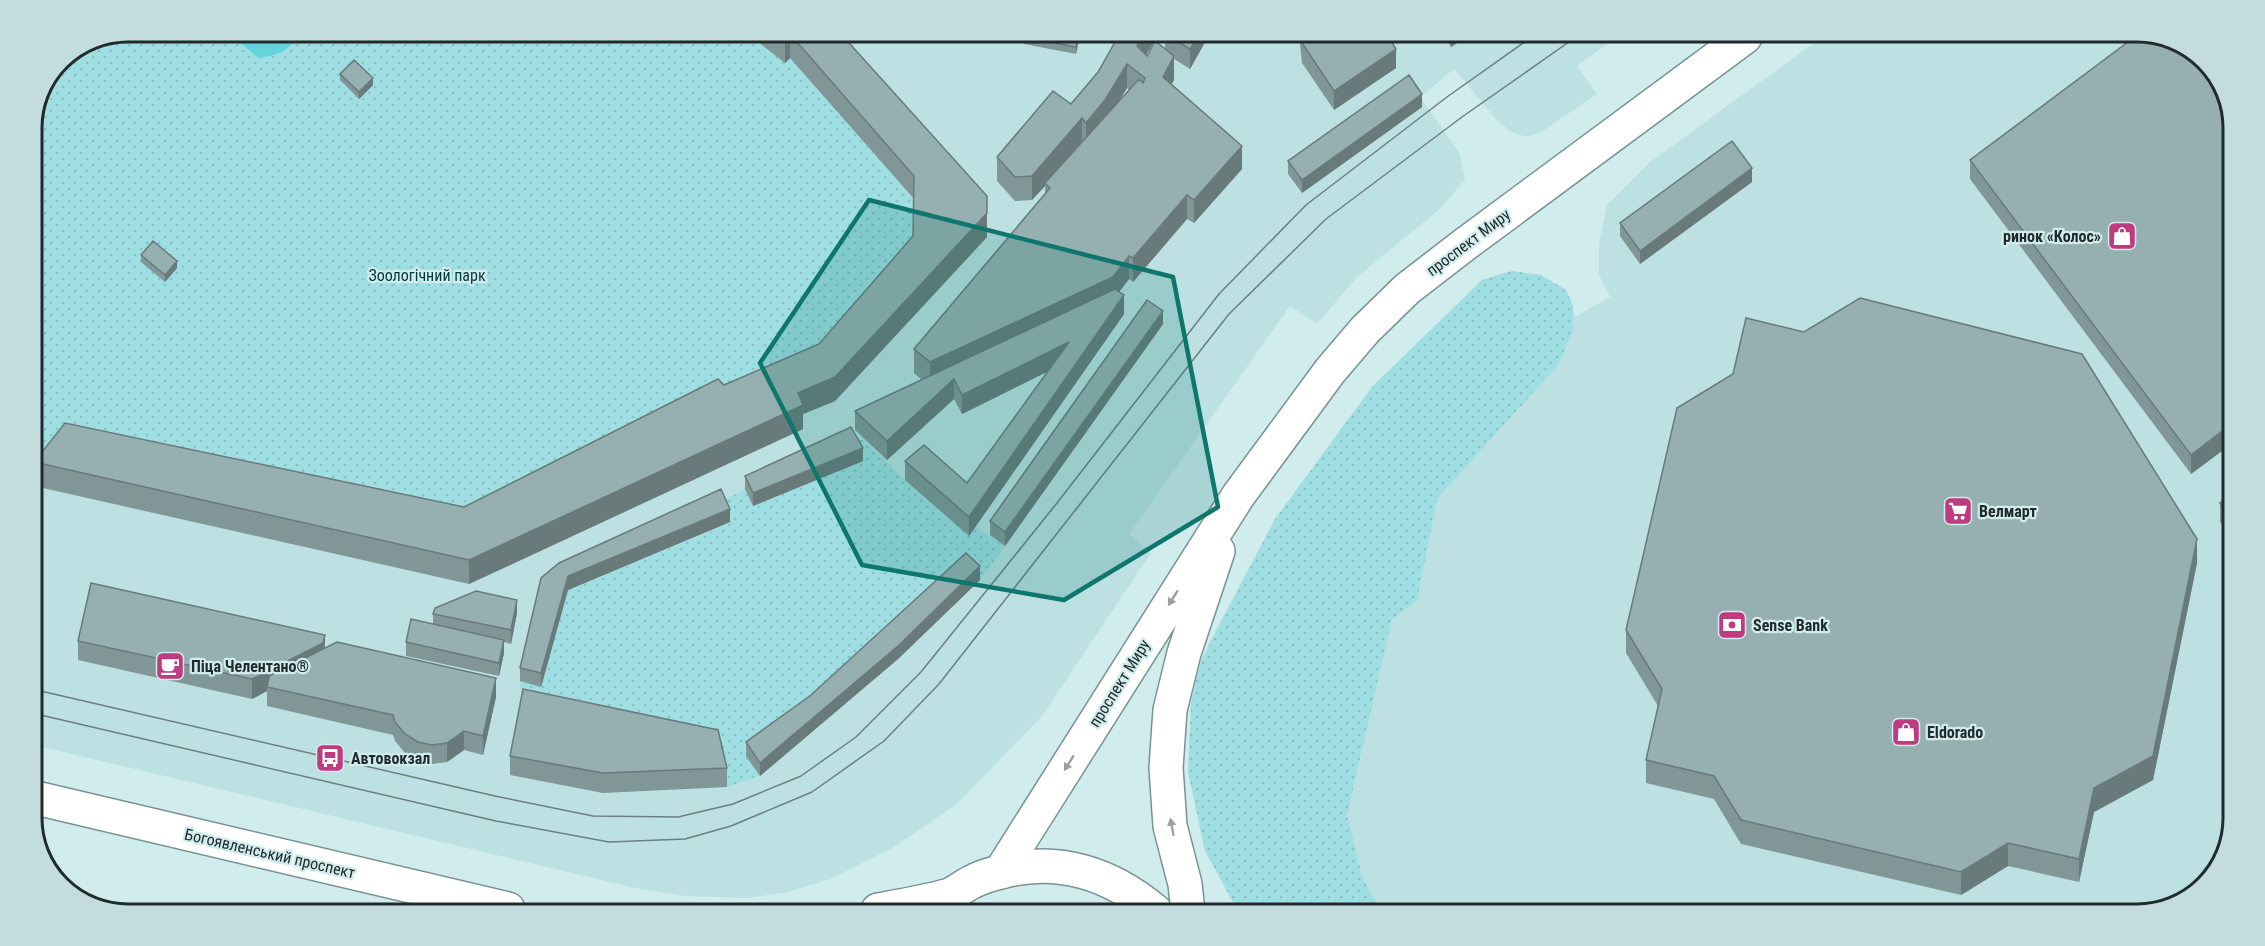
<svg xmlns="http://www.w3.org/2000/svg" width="2265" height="946" font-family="'Roboto Condensed',sans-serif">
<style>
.built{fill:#bde1e3}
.green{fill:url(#green-dots)}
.water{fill:#64d4dc}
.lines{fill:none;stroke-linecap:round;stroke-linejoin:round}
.secondary-casing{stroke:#799293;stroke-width:36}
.secondary{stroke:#fff;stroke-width:33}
.tram{stroke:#6c7e7f;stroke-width:1.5}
.wall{fill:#819697;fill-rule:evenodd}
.shaded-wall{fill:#697a7b}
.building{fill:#96afb0;stroke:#697a7b;stroke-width:1.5}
.oneway{fill:#9ba0a0}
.marked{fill:#0f766e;fill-opacity:0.2;stroke:#0f766e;stroke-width:4.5;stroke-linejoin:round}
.labels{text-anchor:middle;stroke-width:4.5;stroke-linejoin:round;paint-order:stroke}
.poi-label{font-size:16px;font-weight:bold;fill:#212b2c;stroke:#d1eced;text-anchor:start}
.street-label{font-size:16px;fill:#212b2c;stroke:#d1eced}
.park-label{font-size:16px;fill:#00393c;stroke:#d1eced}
.rim{fill:none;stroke:#212b2c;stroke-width:3}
</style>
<defs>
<pattern id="green-dots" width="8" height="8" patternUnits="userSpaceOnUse" patternTransform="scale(1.5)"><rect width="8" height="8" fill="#9fdfe4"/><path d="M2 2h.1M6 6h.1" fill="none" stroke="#89c0c4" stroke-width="1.8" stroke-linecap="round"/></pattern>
</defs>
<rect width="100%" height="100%" fill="#d1eced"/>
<!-- built -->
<path class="built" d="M748 34 1617 37 1577 66 1597 94 1544 130 1527 137 1511 132 1496 119 1454 69 1420 97 1459 152 1465 180 1441 208 1357 277 1317 324 1290 306 1129 534 1151 553 1042 716 957 804 894 847 831 879 787 892 750 898 685 896 635 888 34 745 45 689 32 685V497L34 486Z
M1822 37 2173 39 2217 74 2233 122 2226 854 2191 898 2137 914 1238 911 1205 851 1188 772 1191 703 1201 661 1211 639 1275 519 1372 387 1482 280 1512 271 1541 275 1566 290 1573 306 1575 317 1610 297 1599 275V244L1607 205 1650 162Z"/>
<!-- green -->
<path class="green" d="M128 32 748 34 790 58 914 200 913 260 819 368 464 531 34 486 32 497V122L60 60Z
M1512 271 1541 275 1566 290 1573 306V330L1558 365 1437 499 1417 601 1392 619 1347 815 1363 880 1383 912 1238 911 1205 851 1188 772 1191 703 1201 661 1275 519 1372 387 1482 280Z
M862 437 905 480 1005 546 980 580 966 567 746 756 760 776 727 787 718 749 523 708 520 681 541 686 568 590 730 523 721 502 745 489 753 506 851 440Z
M32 685 45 689 34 745H32Z
M1032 904H1055L1084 911 1001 910Z"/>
<!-- water -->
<path class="water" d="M234 32H297C294 51 274 56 258 58L235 38Z"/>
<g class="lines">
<!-- secondary casing -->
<g class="secondary-casing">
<path id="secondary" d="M32 797 508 909
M1001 871 1238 496 1330 371 1365 330 1407 289 1464 245 1745 37
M878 910C900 906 924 902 946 896 955 894 962 887 970 883 979 878 991 874 1001 872 1058 856 1111 874 1155 911
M1188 911 1185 884 1170 826 1166 768 1170 710 1184 653 1218 551"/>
</g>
<!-- secondary -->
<use href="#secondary" class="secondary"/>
<!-- tram -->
<path class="tram" d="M32 689 495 796 593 816 678 817 733 804 801 776 856 737 921 672 1057 503 1219 294 1306 205 1447 97 1533 36
M32 713 496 821 609 842 685 839 731 826 812 792 884 741 939 684 1229 314 1326 219 1462 117 1576 37"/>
</g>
<!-- wall -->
<path class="wall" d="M748 34H841L987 237 835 401 803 414V429L469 584 34 486V462L464 507 724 385 819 344 913 236 914 199 790 58 785 63Z
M873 34H887L879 41Z
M926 34H938L933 41Z
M1024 35H1080L1076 54 1024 44Z
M1165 35H1209L1190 69 1174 59V80L1171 84 1242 169 1194 223 1187 219 1133 282 1129 279 1119 292 1124 314 969 536 905 480V461L967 483 1048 371 962 414 954 399 887 460 855 430V411L922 380 914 373V349L1045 194V186L1032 200 1015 201 997 181V157L1071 104 1098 72 1146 55 1147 56 1165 50ZM1127 88 1129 90 1119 101Z
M1299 36H1388L1396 68 1334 110 1302 63Z
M1444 36H1467L1451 47Z
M340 74 373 85 359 99 340 80Z
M1422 107 1302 193 1288 174V161Z
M2233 122 2230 445 2191 474 1970 179V160Z
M1752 182 1640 264 1620 236V223Z
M141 255 177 268 165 282 141 262Z
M1163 324 1005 546 990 535V521Z
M863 461 753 506 745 489V476Z
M2230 496 2229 536 2220 522V503Z
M730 522 568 590 541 687 520 681V668L541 578Z
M2229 544V562L2224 554V547Z
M2197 563 2153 780 2094 812 2079 882 2008 866 1961 895 1741 844 1714 799 1646 783V760L1658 706 1626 653V630Z
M980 580 898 659 760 776 746 756V742Z
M517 613 511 644 504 642V653L499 676 406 656V642L433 624V614Z
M78 641 325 648 496 697 483 755 464 750 447 762 432 764 418 761 405 753 395 741 393 735 267 706V691L252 699 78 660Z
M510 756 727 768V787L603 793 510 775Z"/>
<!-- shaded-wall -->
<path class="shaded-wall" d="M790 34V58L785 63V39Z
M879 34H887L879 41Z
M933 34H938L933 41Z
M1078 35H1080L1076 54V47Z
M1144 35H1158L1137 70V46Z
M1198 35H1209L1190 69V49Z
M1451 36H1467L1451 47Z
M1396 49V68L1334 110V91Z
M1174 56V80L1163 101V77Z
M1127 64V88L1105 123 1086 147V123Z
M373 78V85L359 99V92Z
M1422 94V107L1302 193V180Z
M1082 118V142L1045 183V186L1032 200V176Z
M1242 146V169L1194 223V200Z
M1752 168V182L1640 264V251Z
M1187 195V219L1133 282V258Z
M987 213V237L835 401 803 414V429L469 584V560L798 393Z
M1129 256V279L1113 300 930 386V362Z
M177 261V268L165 282V275Z
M1124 295V314L969 536V517Z
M1163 311V324L1005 546V532Z
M1069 342V361L962 414V395Z
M954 379V399L887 460V441Z
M2230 425V445L2191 474V455Z
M863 448V461L753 506V493Z
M730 509V522L568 590 541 687V673L568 576Z
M2197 539V563L2153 780 2094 812 2079 882V859L2094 788Z
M980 566V580L898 659 760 776V763Z
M517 600V613L511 644V630Z
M325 635V654L267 687V691L252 699V679Z
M504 640V653L499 676V663Z
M496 678V697L483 755V736Z
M464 731V750L447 762V743Z
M2008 843V866L1961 895V872Z"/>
<!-- building -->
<path class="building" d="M778 34H841L987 196V213L835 377 798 393 803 405 469 560 34 462 65 423 464 507 718 379 724 385 819 344 913 236 914 176 790 34 785 39Z
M1024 35H1078L1076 47 1024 37Z
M1119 35H1144L1137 46 1147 56 1155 41 1174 56 1163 77 1242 146 1194 200 1187 195 1133 258 1129 256 1113 277 930 362 914 349 1050 188 1045 183 1139 79 1143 83 1145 78 1127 64 1105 100 1086 123 1082 118 1032 176 1015 177 997 157 1053 91 1071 104 1098 72Z
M1166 35H1198L1190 49Z
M1301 36H1388L1396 49 1334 91 1302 43Z
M2132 39H2173L2197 58 2224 93 2233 122 2230 425 2191 455 1970 160Z
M354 60 373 78 359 92 340 74Z
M1409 75 1422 94 1302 180 1288 161Z
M1732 141 1752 168 1640 251 1620 223Z
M153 241 177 261 165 275 141 255Z
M1115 289 1124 295 969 517 905 461 924 445 967 483 1069 342 962 395 954 379 887 441 855 411Z
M1860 298 2082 354 2197 539 2153 756 2094 788 2079 859 2008 843 1961 872 1741 820 1714 776 1646 760 1662 689 1626 630 1677 408 1733 374 1746 318 1804 332Z
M1147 300 1163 311 1005 532 990 521Z
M851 427 863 448 753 493 745 476Z
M721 489 730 509 568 576 541 673 520 668 541 578 559 563Z
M2230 496V517L2220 503Z
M2229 544V555L2224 547Z
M966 553 980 566 898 646 760 763 746 742 811 695Z
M91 583 325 635 323 643 252 679 78 641Z
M476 591 517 600 511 630 433 614 435 608Z
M411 619 504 640 499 663 406 642Z
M337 642 496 678 483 736 464 731 447 743 432 745 418 742 405 734 395 722 393 715 267 687 269 676Z
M523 689 718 730 727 768 603 773 510 756Z"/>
<!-- one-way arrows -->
<defs><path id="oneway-solid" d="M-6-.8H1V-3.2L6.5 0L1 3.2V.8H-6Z" transform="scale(1.5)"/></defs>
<g class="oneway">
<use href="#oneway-solid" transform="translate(1173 598) rotate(122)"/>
<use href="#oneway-solid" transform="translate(1069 763) rotate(122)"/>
<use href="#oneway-solid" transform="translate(1172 827) rotate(-100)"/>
</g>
<!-- marked area -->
<path class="marked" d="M869 200 1173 277 1218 507 1064 600 862 565 760 363Z"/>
<!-- icons -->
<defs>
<g id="shop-square" transform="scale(1.5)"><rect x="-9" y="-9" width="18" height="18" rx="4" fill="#be3b82" stroke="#d1eced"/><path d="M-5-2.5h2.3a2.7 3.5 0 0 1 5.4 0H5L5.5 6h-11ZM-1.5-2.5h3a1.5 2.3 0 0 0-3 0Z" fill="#fff"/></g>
<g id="supermarket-square" transform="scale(1.5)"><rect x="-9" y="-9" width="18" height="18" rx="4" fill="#be3b82" stroke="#d1eced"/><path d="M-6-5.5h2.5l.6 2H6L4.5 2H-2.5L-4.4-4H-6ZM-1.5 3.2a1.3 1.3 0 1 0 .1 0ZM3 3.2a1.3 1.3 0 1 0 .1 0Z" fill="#fff"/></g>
<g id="bank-square" transform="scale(1.5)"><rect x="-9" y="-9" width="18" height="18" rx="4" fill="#be3b82" stroke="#d1eced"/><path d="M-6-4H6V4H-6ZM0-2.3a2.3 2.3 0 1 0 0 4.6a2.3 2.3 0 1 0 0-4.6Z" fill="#fff"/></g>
<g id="cafe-square" transform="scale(1.5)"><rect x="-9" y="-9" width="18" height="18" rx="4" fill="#be3b82" stroke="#d1eced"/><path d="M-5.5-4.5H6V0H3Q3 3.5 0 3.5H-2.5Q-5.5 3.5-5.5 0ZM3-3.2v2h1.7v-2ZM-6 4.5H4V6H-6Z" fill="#fff"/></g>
<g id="bus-square" transform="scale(1.5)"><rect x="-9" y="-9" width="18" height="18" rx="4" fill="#be3b82" stroke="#d1eced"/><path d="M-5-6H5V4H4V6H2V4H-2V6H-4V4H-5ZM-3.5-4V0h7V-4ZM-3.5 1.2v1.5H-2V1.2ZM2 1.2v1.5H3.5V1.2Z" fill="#fff"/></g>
</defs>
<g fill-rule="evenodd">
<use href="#shop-square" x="2122" y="236"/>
<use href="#supermarket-square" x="1958" y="511"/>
<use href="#bank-square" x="1732" y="625"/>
<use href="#cafe-square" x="170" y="666"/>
<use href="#shop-square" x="1906" y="732"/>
<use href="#bus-square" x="330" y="758"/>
</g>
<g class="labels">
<!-- poi labels -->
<g class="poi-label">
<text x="2101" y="242" text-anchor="end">ринок «Колос»</text>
<text x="1979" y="517">Велмарт</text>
<text x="1753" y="631">Sense Bank</text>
<text x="191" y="672">Піца Челентано®</text>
<text x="1927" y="738">Eldorado</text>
<text x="351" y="764">Автовокзал</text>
</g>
<!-- street labels -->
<g class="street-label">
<text transform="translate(1468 242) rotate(-37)" y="6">проспект Миру</text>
<text transform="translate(1119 683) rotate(-58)" y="6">проспект Миру</text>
<text transform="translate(270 853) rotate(13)" y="6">Богоявленський проспект</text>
</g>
<!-- park labels -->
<g class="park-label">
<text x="427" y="281">Зоологічний парк</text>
</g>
</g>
<!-- crop -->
<path d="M0 0H2265V946H0ZM128 42H2137A86 86 0 0 1 2223 128V818A86 86 0 0 1 2137 904H128A86 86 0 0 1 42 818V128A86 86 0 0 1 128 42Z" fill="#c3ddde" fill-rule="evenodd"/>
<path class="rim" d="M128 42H2137A86 86 0 0 1 2223 128V818A86 86 0 0 1 2137 904H128A86 86 0 0 1 42 818V128A86 86 0 0 1 128 42Z"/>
</svg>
